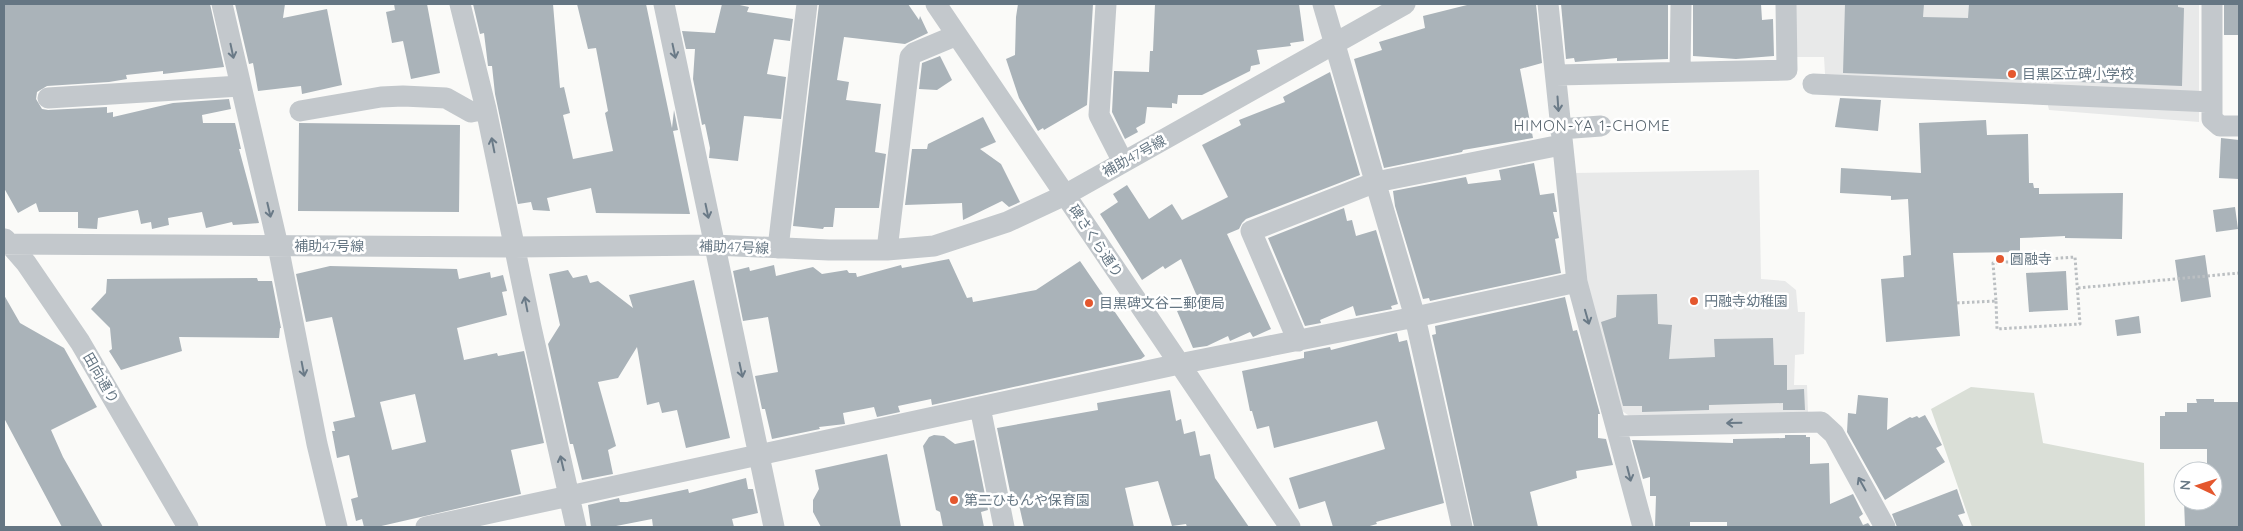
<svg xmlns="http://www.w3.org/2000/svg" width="2243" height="531" font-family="Quicksand,'Noto Sans JP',sans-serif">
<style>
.built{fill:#e8e9e9}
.green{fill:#dadfd7}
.building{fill:#aab3b9;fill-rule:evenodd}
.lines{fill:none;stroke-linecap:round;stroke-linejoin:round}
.path{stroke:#bbbfc2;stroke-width:3;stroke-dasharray:2.5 2.5;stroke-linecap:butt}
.minor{stroke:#c3c8cc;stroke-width:21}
.oneway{stroke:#6a7a87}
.poi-dot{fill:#e4572e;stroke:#fff;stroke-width:2}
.labels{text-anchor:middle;stroke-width:5;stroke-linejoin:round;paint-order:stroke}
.poi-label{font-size:14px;fill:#657683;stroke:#fff;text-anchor:start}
.street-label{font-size:14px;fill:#657683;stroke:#fff}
.neighbourhood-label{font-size:15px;letter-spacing:1px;fill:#57646e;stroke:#fff}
</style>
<rect width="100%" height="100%" fill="#fafaf8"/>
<!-- built -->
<path class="built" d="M1793 4H2199V122L2049 110 2046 97 1826 91 1824 57H1795Z
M1759 170 1761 279 1785 281 1796 290 1798 312H1805L1804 354 1795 355 1794 385H1807L1808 412 1631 417 1622 411 1586 280 1574 173Z"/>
<!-- green -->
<path class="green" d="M1971 387 2034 393 2043 443 2144 463 2145 527H1972L1931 409Z"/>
<!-- building -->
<path class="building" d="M4 4H210L224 67 163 74V71L126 75 127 79 109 82 47 86 37 92 36 99 42 109 48 110 107 107V113L113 112V117L173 103 229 99 231 109 202 115 203 123H235L241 149H239L259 223 233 225 232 222 206 228 202 212 168 218 169 225 152 229 151 222 141 224 138 210 98 218 97 229 78 228V212H39L36 203 18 213 4 188Z
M235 4H285L283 18 327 9 342 85 302 94 301 86 258 91 253 63 249 64Z
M394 4H427L440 73 411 79 403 41 392 43 386 12 395 10Z
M473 4H553L560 88 564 87 570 113 563 115 573 159 613 151 605 113 608 111 596 48 588 49 577 4H646L672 128 674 110 678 130 673 131 690 214 596 213 591 188 547 198 550 211 533 210 531 202 518 204 495 94 492 66H488L484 33 480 34Z
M722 4H735L749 7 747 12 793 19 790 41 774 39 767 74 786 77 781 119 744 116 738 161 709 158 710 148 705 124 702 125 693 79 695 49H686L682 31 715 33Z
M819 4H908L919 20 920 16 928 33 905 44 844 37 837 80 849 82 846 100 881 104 875 152 886 154 879 208H835L833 227H824L823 229 793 226Z
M1018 4H1093L1087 105 1044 130 1043 128 1038 131 1019 98 1006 59 1015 55 1016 17Z
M1155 4H1299L1304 41 1290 43 1291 46 1257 50 1260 64 1251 66 1250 71 1202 95H1178L1177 104 1172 103V108L1147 107 1145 123 1136 128 1138 132 1125 139 1112 112 1114 71 1149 72 1150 51H1153Z
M1471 4H1536L1542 63 1520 69 1533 138 1463 150 1462 152 1384 168 1354 59 1382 50 1379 42 1425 28 1423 16Z
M1561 4H1668V59L1617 61V58L1575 62 1574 58 1566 59Z
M1693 4H1761L1762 20 1773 19 1774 56 1736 59 1693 56Z
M1845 4H1924L1923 17 1968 18 1969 4H2178V7L2184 8 2182 86 1843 73Z
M2224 4H2239V35H2224Z
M940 56 952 80 937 90 919 89 922 63Z
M1330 72 1360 175 1246 219 1242 223 1239 229 1227 234 1271 329 1253 337 1250 332 1230 341 1228 336 1207 346 1193 348 1177 311 1199 301 1181 259 1165 269 1163 266 1142 280 1100 214 1118 202 1113 194 1127 185 1149 219 1172 204 1182 220 1228 197 1202 145 1241 125 1239 120 1285 102 1283 97Z
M1840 98 1881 100 1878 131 1835 127Z
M983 117 996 142 980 149 1001 164 1020 202 1009 207 1002 201 963 220 962 203 905 205 912 149H927L928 144Z
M1986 120 1987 135 2028 134 2029 183H2033L2034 188H2039V194L2123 193 2122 239 2065 238V236L2020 238V252L1953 253 1960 336 1886 342 1881 279 1904 277 1903 256 1911 255 1908 199 1891 200V196L1840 193 1841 168 1921 173 1919 123Z
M299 123 460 125 459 212 298 211Z
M2221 138 2239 140V179L2219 178Z
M1534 163 1540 195 1554 193 1557 212H1553L1559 238 1555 239 1561 273 1430 301 1429 298 1423 299 1395 206 1393 191 1466 177 1468 184 1501 180 1499 170Z
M2235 207 2238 229 2216 232 2213 210Z
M1344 208 1347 221 1352 220 1356 236 1376 230 1398 304 1391 306 1392 309 1356 316 1353 306 1320 320 1321 323 1305 326 1268 238Z
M2205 255 2211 297 2181 302 2175 260Z
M949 259 967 298 972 297 973 302 1036 290 1080 261 1145 356 1141 359 932 405 931 399 898 406 900 412 877 417 874 407 843 413 845 424 819 427 820 429 772 439 765 409H762L755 376 778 372 768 317 743 321 733 271 749 267 750 271 774 265 776 276 813 267 822 274 847 270 849 273H856L857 277 901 265 902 268Z
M330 266 457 269 459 279 490 272 491 278 503 275 507 291 502 292 507 315 457 328 464 360 497 353 498 356 524 351 544 443 511 450 521 494 377 527H364L362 519 356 521 351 499 358 497 349 455 337 458 332 431H335L333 422 355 417 332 317 306 322 296 274ZM415 394 426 442 392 450 380 402Z
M568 270 573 278 587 275 590 283 598 281 633 308 629 295 694 280 730 438 686 448 677 410 662 413 659 402 647 405 637 347 618 378 598 382 616 446 608 450 613 474 582 480 573 444H570L548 344 560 325 549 274Z
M2066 271 2068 310 2029 312 2026 273Z
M257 278 258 281H272L281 328H280L279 338 179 337 182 351 121 370 109 351 112 349 110 328 91 309 106 293 107 279Z
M1657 294 1658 324 1672 325 1669 359 1715 357 1714 339 1773 338 1774 365H1787V390L1804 389 1805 410H1783V403L1709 405V410L1642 412V406H1623L1601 322 1616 317 1617 295Z
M4 295 20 323 64 348 97 407 51 430 63 457 103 527H62L4 418Z
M1565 297 1573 331 1577 330 1600 414H1598V438L1606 439 1613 465 1576 471 1577 478 1530 492 1538 527H1474L1432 335 1436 334 1435 326Z
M2139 316 2141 333 2117 336 2115 320Z
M1397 333 1399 342 1407 340 1444 503 1376 522 1377 524 1366 527H1333L1325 501 1299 509 1289 478 1385 449 1377 421 1274 448 1269 426 1257 429 1252 411H1250L1242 371 1304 358V352L1330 347 1331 350Z
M1170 390 1176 421 1181 419 1184 434 1195 431 1200 456 1210 454 1215 478 1249 527H1187L1186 524 1172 526 1158 481 1125 488 1134 527H1024L1019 505 1013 506 997 428 1098 410 1097 403Z
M1858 395 1888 398 1887 430 1910 417 1912 418 1917 416 1919 418 1925 415 1942 445 1936 448 1945 462 1885 500 1847 432 1848 413 1856 414Z
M2196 399H2214V402H2239V527H2185L2184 501H2213V471H2207V449H2160V416H2165V412H2187V403H2197Z
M934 435 944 436 955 444 974 440 988 510 981 512 984 527H943L940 512 936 510 923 446 929 437Z
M1785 435H1806V437H1810V464L1829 463 1830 504 1853 494 1863 514 1859 517 1863 525 1868 523 1871 527H1727V522H1690V527H1655L1656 496H1650V477L1643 479 1632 440 1733 443V439L1785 438Z
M887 454 901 527H821L813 512V500L819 489 815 470Z
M746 478 748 489H753L758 513 732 519 734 527H653L652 519 611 527H591L588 505 619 498 620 502H627L688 489 689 493Z
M1957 489 1965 513 1958 515 1964 527H1897L1892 514Z"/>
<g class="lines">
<!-- path -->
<path class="path" d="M2078 288 2239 273
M1957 303 1996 301 1993 263 2075 257 2080 324 1997 329 1996 301"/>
<!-- minor -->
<path class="minor" d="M222 4 278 246 317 444 337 527
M460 4 486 109 531 327 576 527
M664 4 774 527
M936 4 1290 527
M1106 4 1099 115 1123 162
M1323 4 1415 317 1462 527
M1548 4 1577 282 1643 527
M2212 4V119L2220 126H2239
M1680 72 1681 4
M1556 75 1787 70 1786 4
M1813 84 2212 102
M48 98 240 86
M300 111 381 97 403 96 446 98 471 112 486 109
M1560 129 1601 126
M5 239 26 263 80 342 188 527
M4 244 514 247 714 245 829 250H887L934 246 1007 222 1065 195 1405 4
M778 248 807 4
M887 250 910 57 914 53 957 35
M1298 341 1251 231 1376 182 1561 145
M980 407 1004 527
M1617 426 1821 422 1834 434 1885 527
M426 527 1179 364 1415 317 1577 282"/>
</g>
<!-- one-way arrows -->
<defs><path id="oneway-shaft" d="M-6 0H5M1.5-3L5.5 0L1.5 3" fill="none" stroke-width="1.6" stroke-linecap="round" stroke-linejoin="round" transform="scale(1.25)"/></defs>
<g class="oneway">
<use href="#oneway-shaft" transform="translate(232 51) rotate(78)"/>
<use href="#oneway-shaft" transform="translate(674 51) rotate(78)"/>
<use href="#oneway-shaft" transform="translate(1558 104) rotate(86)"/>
<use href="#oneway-shaft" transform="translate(493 145) rotate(-101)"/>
<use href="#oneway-shaft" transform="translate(269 210) rotate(77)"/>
<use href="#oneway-shaft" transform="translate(707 211) rotate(78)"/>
<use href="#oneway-shaft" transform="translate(526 304) rotate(-101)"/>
<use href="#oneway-shaft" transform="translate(1587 317) rotate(74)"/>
<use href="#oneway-shaft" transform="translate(303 369) rotate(79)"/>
<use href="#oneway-shaft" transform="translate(741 370) rotate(78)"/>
<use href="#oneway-shaft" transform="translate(1734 423) rotate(179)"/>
<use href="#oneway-shaft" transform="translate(562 463) rotate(-103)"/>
<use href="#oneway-shaft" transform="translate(1629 474) rotate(76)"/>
<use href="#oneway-shaft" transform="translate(1862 484) rotate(-119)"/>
</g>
<!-- markers -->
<g class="poi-dot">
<circle cx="2012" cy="74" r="5"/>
<circle cx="2000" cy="259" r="5"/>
<circle cx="1694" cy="301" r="5"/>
<circle cx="1089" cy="303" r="5"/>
<circle cx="954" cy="500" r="5"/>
</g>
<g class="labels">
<!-- poi labels -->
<g class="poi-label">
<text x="2022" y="79">目黒区立碑小学校</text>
<text x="2010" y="264">圓融寺</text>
<text x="1704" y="306">円融寺幼稚園</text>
<text x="1099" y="308">目黒碑文谷二郵便局</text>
<text x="964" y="505">第二ひもんや保育園</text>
</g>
<!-- street labels -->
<g class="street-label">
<text transform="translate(1134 156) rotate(-29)" y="5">補助47号線</text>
<text transform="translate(1096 241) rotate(56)" y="5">碑さくら通り</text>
<text x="329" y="251">補助47号線</text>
<text transform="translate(734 247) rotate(2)" y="5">補助47号線</text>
<text transform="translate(101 378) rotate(60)" y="5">田向通り</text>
</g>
<!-- neighbourhood labels -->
<g class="neighbourhood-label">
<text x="1592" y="131">HIMON-YA 1-CHOME</text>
</g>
</g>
<!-- border -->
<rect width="2243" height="531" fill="none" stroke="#657683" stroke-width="10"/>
<!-- north arrow -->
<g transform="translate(2198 486) rotate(274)"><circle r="24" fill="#ffffff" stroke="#c1c8cd"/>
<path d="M0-4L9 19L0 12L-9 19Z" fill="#e4572e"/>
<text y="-8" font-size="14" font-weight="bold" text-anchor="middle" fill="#657683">N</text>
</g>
</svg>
